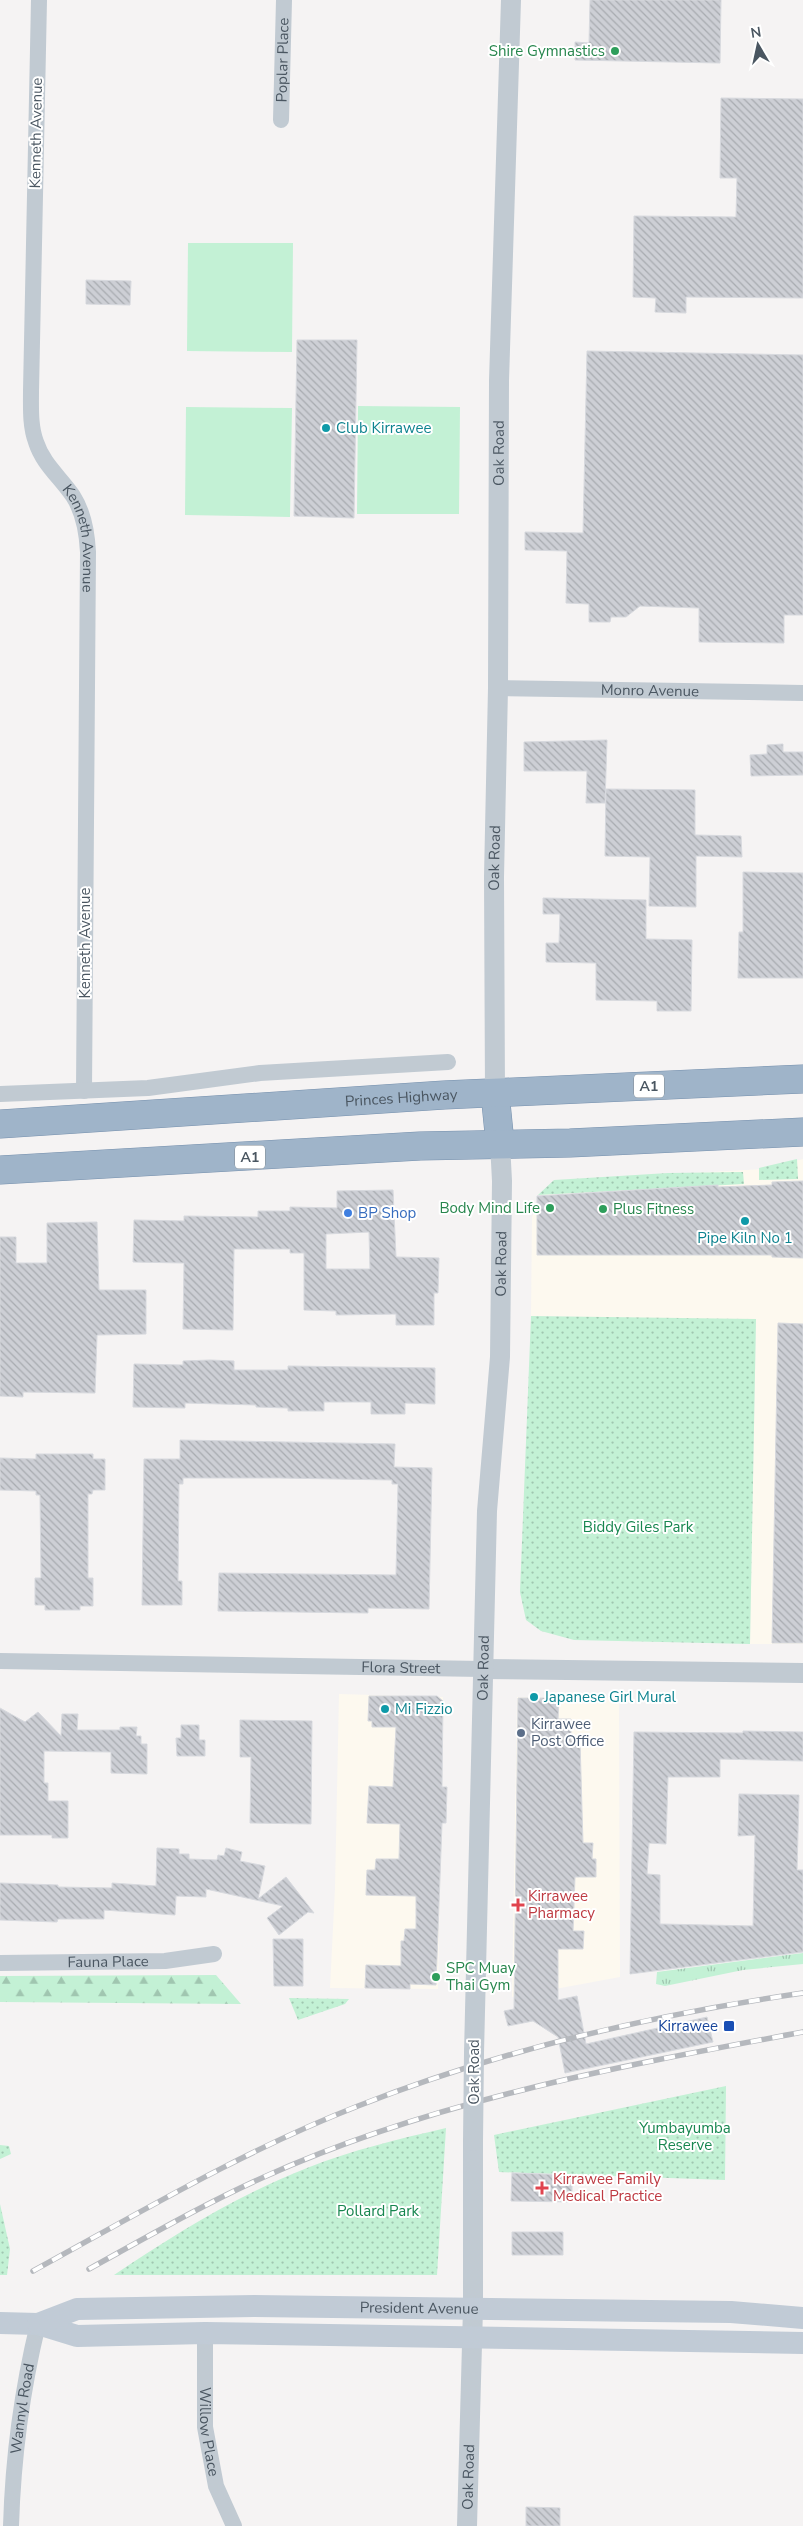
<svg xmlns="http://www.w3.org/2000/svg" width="803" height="2526" font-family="'Nunito Sans',sans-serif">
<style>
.commercial{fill:#fdf9ef}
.grass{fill:url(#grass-tufts)}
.forest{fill:url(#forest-firs)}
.park{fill:url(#park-dots)}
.pitch{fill:#c3f1d5}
.building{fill:url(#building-back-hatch);stroke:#d7d9de;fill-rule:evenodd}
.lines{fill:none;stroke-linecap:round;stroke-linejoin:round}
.trunk-casing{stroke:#7690ad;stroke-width:29}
.minor{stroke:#c1cad2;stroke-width:16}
.tertiary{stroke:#c1cad2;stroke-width:20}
.secondary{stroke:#c1cbd6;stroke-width:22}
.trunk{stroke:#9fb4c9;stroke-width:28}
.rail-casing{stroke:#b5b8bd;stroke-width:5.5}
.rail{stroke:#fff;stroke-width:4;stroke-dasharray:11;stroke-linecap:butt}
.tertiary-bridge{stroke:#c1cad2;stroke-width:20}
.leisure-dot{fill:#2e9e5b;stroke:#fff;stroke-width:2}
.culture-dot{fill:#0f9aa8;stroke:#fff;stroke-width:2}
.shop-dot{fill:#3f7fe0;stroke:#fff;stroke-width:2}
.service-dot{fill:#5c6f8a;stroke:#fff;stroke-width:2}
.health-dot{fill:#e0444e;stroke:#fff;stroke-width:2}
.transit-dot{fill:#1a4fb4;stroke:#fff;stroke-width:2}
.labels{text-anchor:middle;stroke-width:4;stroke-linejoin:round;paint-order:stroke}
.shield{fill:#fff;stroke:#808990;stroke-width:1}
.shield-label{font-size:14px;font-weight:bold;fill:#4a5661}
.leisure-label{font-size:15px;fill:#27864d;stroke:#fff;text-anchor:end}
.street-label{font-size:15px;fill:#4a5661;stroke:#fff}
.culture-label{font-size:15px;fill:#0d838f;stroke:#fff;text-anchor:start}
.shop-label{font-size:15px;fill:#366cbe;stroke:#fff;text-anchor:start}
.park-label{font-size:15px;fill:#17864f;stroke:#fff}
.service-label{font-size:15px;fill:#4e5e75;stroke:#fff;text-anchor:start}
.health-label{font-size:15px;fill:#be3a42;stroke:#fff;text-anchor:start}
.transit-label{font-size:15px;fill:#164399;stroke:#fff;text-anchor:end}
</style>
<defs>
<pattern id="grass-tufts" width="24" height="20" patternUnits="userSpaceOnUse" patternTransform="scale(1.25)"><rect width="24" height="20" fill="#c3f1d5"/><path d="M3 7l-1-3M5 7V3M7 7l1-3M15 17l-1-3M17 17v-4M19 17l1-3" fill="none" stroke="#a0c6b0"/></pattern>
<pattern id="forest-firs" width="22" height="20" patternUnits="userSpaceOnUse" patternTransform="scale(1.25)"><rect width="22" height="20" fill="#c3f1d5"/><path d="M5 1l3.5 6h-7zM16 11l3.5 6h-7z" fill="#a0c6b0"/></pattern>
<pattern id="park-dots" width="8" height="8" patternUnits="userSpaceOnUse" patternTransform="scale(1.25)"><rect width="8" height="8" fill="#c3f1d5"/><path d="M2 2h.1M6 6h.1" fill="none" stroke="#a0c6b0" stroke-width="1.8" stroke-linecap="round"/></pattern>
<pattern id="building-back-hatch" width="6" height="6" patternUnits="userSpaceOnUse" patternTransform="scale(1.25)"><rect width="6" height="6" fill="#cdcfd5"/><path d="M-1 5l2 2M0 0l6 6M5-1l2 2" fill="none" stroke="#a8abb0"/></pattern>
</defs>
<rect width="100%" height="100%" fill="#f5f3f3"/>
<!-- commercial -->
<path class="commercial" d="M803 1159V1644H750L756 1320 531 1316 532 1217 541 1193 553 1183 565 1180 765 1169Z
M339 1694 443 1697 438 1989 330 1988 335 1888Z
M517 1697 619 1698 620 1977 512 1997Z"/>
<!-- grass -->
<path class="grass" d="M803 1953V1964L743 1970 665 1986 656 1984 657 1972Z"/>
<!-- forest -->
<path class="forest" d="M216 1975 241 2004 0 2002V1976Z"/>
<!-- park -->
<path class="park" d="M797 1159 798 1179 759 1180V1168Z
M743 1172 744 1184 538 1195 554 1180 668 1173Z
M531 1316 756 1319 750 1644 574 1640 541 1631 526 1620 520 1592Z
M289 1998 349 1999 345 2004 298 2020Z
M726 2086 725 2180 499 2172 494 2135Z
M446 2128 437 2275H114C175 2234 238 2195 307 2168 352 2150 399 2139 446 2128Z
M0 2145 9 2146 11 2154 0 2159Z
M0 2204 10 2249 7 2275H0Z"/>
<!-- pitch -->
<path class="pitch" d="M188 243H293L292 352 187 351Z
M358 406 460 407 459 514H357Z
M186 407 292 408 290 517 185 515Z"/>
<!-- building -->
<path class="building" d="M590 0H721L720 63 575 60V42L589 43Z
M721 98 803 99V298L686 297V313L655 312 656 298 633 297 634 216 736 217 737 178H720Z
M86 280 131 281 130 305 86 304Z
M297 340H357L354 518 294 516Z
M587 351 803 355V615H784V643L699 642V608L640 606 626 617H611L610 622H589V604L566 603 567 551 525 550V532L583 533Z
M607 740 605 803H586L587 771H524V742Z
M783 744V752H803V775L751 776 750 755 767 754V745Z
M606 789 695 790V835L741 836 742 857 696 856V907L649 906 650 857 605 856Z
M743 872 803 873V978H738L739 932H743Z
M543 898 646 900V939L692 940 691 1011H657V1001L596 1000V963L546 962V943H559L560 914H543Z
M803 1181V1258L772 1257V1255H537V1196L718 1185V1187L772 1185V1182Z
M393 1190 396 1257 439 1258 438 1293H434V1325H396V1314L336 1315V1311L304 1310V1253H290V1249H234L233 1330 183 1329 184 1263 133 1262 134 1220 184 1221V1216L258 1217V1211H290V1207L337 1208V1191ZM369 1232 370 1269H326V1234Z
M97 1222 99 1290H146V1334L97 1335 95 1393 23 1392V1397L0 1396V1237H16V1263H47V1223Z
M778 1323 803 1324V1643H772Z
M210 1360 234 1361V1370H288V1366L435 1368V1404L405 1403V1414H371V1402H324V1411H288V1408L256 1407V1405L185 1403V1408L133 1407 134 1364 183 1365V1361Z
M180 1440 395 1444 394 1467 432 1468 429 1609 368 1608V1613L218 1611 219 1573 396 1575 398 1484H392V1480L280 1478H183V1484H179L178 1581H182V1605H142L144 1459H180Z
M36 1454H93V1459H105V1490H93L92 1494H88V1578H93V1606H80V1610H45V1605H35V1578H41L40 1495H36V1491L0 1490V1458L36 1459Z
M369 1696H437L443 1701 442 1787H447L446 1823H442L436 1985 410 1984V1989L365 1988 366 1965 401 1966V1941H404L405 1929H416V1896L366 1895 367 1870H375L376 1859H399L400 1824 367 1823 369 1786 393 1787 396 1727H372V1721H368Z
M518 1698H559L558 1719H571V1741H580L583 1843H593L592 1859H596V1877H575L573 1931H584L583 1949H558V2000L577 1996 586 2044 707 2017 713 2042 565 2073 558 2037 533 2021 508 2026 504 2011 514 2009Z
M0 1708 25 1722 38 1712 61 1736 62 1714H78L77 1730H120V1727H137L136 1736H141V1744H147V1774L111 1773V1752L44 1751V1783H48V1801H68V1838H52V1835H0Z
M240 1720 312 1721 311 1824 250 1823 251 1757H240Z
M181 1725H199V1740H205V1756H177L176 1738H181Z
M743 1731 803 1732V1761L720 1759V1777H668L666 1844 649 1843 647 1874 660 1875V1924L753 1926 755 1835 738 1836 739 1794 799 1795 797 1870H803V1952L630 1974 634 1732 743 1733Z
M157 1848 179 1849V1854H189V1859L217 1860 218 1855 224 1856 226 1848 242 1852 240 1861 265 1866 258 1899 286 1877 314 1913 308 1912 279 1935 267 1918 283 1906 206 1889V1897L176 1896 175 1915 104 1910V1919H58L57 1922 0 1920V1883L58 1885V1887L112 1888V1883L156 1886Z
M273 1939H303V1986H274Z
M512 2173 572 2175V2202L511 2201Z
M512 2232H563V2255H512Z
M526 2507 560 2508V2526H526Z"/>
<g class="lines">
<!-- trunk casing -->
<g class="trunk-casing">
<g id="trunk">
<path d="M495 1093 500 1143"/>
<path id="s12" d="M0 1124 444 1095 803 1079"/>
<path d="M0 1170 420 1146 570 1143 803 1132"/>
</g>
</g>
<!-- minor -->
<g class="minor">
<path id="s1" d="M39 0 31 391C31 408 30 426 36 442 43 464 60 477 73 496 84 513 87 532 88 552L84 1091"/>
<path id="s2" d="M281 120 284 0"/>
<path id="s3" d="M498 688 803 693"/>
<path d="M0 1094 148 1088 260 1073 448 1062"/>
<path id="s4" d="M0 1661 482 1669"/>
<path id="s5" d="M0 1963 165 1961 214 1954"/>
<path id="s6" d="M205 2333V2427L216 2486 234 2526"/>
<path id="s7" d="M11 2526C13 2458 22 2390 38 2324"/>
</g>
<!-- tertiary -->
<g class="tertiary">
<path id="s8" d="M495 1093 494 877 498 688 499 381 511 0"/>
<path d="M482 1669 803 1673"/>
<path id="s9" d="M474 2053 487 1511 500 1357 502 1181 500 1143"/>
<path id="s10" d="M467 2526 473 2308V2141"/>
</g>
<!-- secondary -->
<g class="secondary">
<path d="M0 2323 38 2324 77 2336 205 2333 803 2343"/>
<path id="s11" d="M38 2324 77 2309 254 2306 731 2312 803 2318"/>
</g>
<!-- trunk -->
<use href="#trunk" class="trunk"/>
<!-- rail casing -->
<g class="rail-casing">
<path id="rail" d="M89 2269C147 2237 204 2204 264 2177 434 2100 621 2066 803 2032
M33 2271C139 2213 245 2150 358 2106 500 2050 652 2015 803 1993"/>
</g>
<!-- rail -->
<use href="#rail" class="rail"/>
<!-- tertiary-bridge -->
<path class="tertiary-bridge" d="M473 2141 474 2053"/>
</g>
<!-- markers -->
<g class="leisure-dot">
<circle cx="615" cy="51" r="5"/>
<circle cx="550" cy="1208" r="5"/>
<circle cx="603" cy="1209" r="5"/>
<circle cx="436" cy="1977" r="5"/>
</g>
<g class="culture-dot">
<circle cx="326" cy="428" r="5"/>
<circle cx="745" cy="1221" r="5"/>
<circle cx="534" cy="1697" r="5"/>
<circle cx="385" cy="1709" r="5"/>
</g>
<circle class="shop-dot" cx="348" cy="1213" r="5"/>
<circle class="service-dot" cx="521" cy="1733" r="5"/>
<g class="health-dot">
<path d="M515.5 1897.5h5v5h5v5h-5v5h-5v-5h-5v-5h5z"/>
<path d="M539.5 2180.5h5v5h5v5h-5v5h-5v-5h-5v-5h5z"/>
</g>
<rect class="transit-dot" x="723" y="2020" width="12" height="12" rx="2.5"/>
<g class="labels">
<!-- shield labels -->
<g class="shield">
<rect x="634" y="1074.5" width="30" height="23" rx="4"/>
<rect x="235" y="1145.5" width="30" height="23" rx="4"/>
</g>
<g class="shield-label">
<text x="649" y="1091">A1</text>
<text x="250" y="1162">A1</text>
</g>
<!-- leisure labels -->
<g class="leisure-label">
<text x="605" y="56">Shire Gymnastics</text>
<text x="540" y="1213">Body Mind Life</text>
<text x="613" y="1214" text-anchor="start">Plus Fitness</text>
<text x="446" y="1973" text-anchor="start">SPC Muay<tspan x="446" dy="17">Thai Gym</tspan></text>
</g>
<!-- street labels -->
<g class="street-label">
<text dy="5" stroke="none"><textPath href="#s2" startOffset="60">Poplar Place</textPath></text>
<text transform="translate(36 133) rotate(-89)" y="5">Kenneth Avenue</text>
<text dy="5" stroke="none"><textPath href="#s8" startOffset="640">Oak Road</textPath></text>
<text dy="5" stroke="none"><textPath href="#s1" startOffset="552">Kenneth Avenue</textPath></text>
<text dy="5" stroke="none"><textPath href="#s3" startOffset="152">Monro Avenue</textPath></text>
<text dy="5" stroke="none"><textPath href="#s8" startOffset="235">Oak Road</textPath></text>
<text transform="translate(85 943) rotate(-90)" y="5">Kenneth Avenue</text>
<text dy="5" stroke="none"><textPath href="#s12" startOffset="402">Princes Highway</textPath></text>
<text dy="5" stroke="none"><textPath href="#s9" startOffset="790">Oak Road</textPath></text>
<text dy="5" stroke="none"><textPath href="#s4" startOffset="401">Flora Street</textPath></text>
<text dy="5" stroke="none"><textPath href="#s9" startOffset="385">Oak Road</textPath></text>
<text dy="5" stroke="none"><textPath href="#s5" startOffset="108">Fauna Place</textPath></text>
<text transform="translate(474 2072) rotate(-90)" y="5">Oak Road</text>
<text dy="5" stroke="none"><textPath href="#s11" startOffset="384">President Avenue</textPath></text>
<text dy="5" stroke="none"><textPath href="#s7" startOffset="118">Wannyl Road</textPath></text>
<text dy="5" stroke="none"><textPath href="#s6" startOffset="99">Willow Place</textPath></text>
<text dy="5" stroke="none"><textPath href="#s10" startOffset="49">Oak Road</textPath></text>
</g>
<!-- culture labels -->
<g class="culture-label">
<text x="336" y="433">Club Kirrawee</text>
<text x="745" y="1243" text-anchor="middle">Pipe Kiln No 1</text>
<text x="544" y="1702">Japanese Girl Mural</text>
<text x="395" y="1714">Mi Fizzio</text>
</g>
<!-- shop labels -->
<g class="shop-label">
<text x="358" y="1218">BP Shop</text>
</g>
<!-- park labels -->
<g class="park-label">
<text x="638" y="1532">Biddy Giles Park</text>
<text x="685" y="2133">Yumbayumba<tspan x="685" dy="17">Reserve</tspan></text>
<text x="378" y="2216">Pollard Park</text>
</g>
<!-- service labels -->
<g class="service-label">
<text x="531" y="1729">Kirrawee<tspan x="531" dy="17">Post Office</tspan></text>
</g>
<!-- health labels -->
<g class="health-label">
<text x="528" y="1901">Kirrawee<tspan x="528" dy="17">Pharmacy</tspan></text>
<text x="553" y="2184">Kirrawee Family<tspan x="553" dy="17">Medical Practice</tspan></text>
</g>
<!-- transit labels -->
<g class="transit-label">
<text x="718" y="2031">Kirrawee</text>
</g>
</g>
<!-- north arrow -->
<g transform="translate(758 45) rotate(351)" stroke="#ffffff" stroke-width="4" paint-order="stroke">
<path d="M0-4L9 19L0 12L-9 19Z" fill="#4a5661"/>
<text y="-8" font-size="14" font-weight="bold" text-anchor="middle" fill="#4a5661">N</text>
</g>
</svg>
